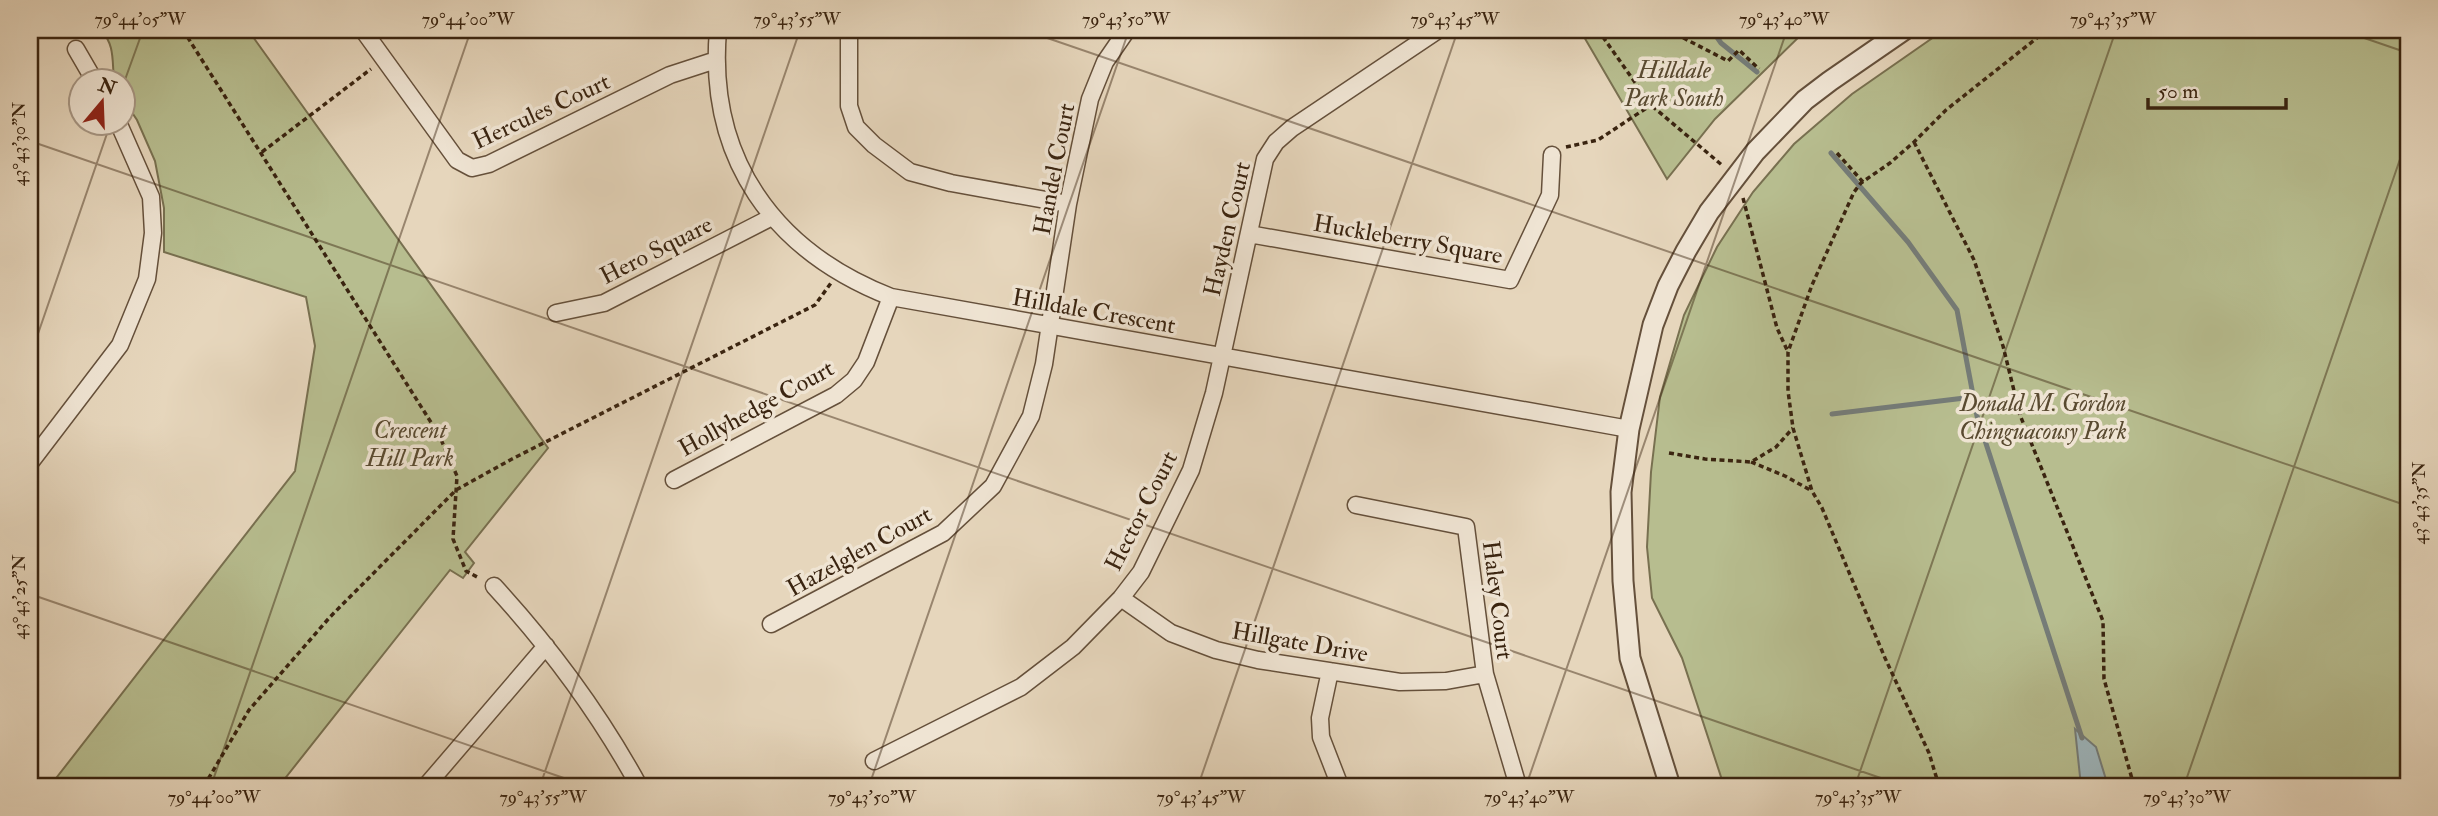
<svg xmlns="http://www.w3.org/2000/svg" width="2438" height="816" font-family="'IM FELL Double Pica',serif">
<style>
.green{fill:#b7bd8f;stroke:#787050;stroke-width:2}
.water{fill:#9db6bd;stroke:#757c78;stroke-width:2}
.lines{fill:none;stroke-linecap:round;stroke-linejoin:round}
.stream{stroke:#757c78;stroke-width:5}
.minor-casing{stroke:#65503b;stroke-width:19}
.tertiary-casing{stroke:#65503b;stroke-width:23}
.path{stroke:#3a2410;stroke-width:3.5;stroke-dasharray:5 3.5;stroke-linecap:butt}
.minor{stroke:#efe4d3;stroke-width:16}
.tertiary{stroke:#efe4d3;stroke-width:19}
.ticks{fill:none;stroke:#3a2410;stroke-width:2;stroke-opacity:0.45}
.labels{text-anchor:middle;stroke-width:7;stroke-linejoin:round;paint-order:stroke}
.park-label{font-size:24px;font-style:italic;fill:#594a30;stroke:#efe4d3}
.street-label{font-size:24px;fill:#3a2410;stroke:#efe4d3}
.neatline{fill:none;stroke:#3a2410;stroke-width:2.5}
.ticks-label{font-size:18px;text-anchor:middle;fill:#3a2410}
</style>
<rect width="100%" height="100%" fill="#e6d6bc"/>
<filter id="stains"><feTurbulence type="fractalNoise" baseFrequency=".00286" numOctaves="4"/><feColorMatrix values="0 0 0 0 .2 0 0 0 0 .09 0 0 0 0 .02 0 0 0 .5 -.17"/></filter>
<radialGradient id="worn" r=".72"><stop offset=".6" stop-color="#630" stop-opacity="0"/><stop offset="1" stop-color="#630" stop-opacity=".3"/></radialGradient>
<!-- green -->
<path class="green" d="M101 30H248L548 448 465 552 474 563 463 578 450 570 279 786H50L295 471 315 346 306 297 164 252V208L155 161 137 120 123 99 122 80H114C112 61 115 45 101 30Z
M1580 30H1806L1715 119 1667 179Z
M1944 30H2408V786H1724L1682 658 1652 598 1647 547 1651 472 1660 397 1684 315 1717 247 1753 192 1794 144 1852 94Z"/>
<!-- water -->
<path class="water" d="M2075 729 2096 747 2108 786H2081Z"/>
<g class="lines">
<!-- stream -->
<path class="stream" d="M1712 30 1721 43 1757 72
M1831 153 1908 242 1957 310 1977 416 2082 738
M1832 414 1973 397"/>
<!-- minor casing -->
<g class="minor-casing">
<path id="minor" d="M363 30 457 160 472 168 489 164 670 75 716 60
M718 30C707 158 773 251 891 297L1629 429
M849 37V106L856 127 874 145 910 172 951 183 1068 204
M76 49 94 80
M1249 234 1510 280 1550 195 1552 155
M556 313 604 303 772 217
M30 463 120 345 147 279 153 233 151 197 118 122
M674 480 836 395 854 380 866 362 891 297
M1356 505 1466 527 1485 674 1518 786
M494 586C550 647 599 713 639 786
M1121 598 1171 633 1216 650 1258 660 1400 682 1446 681 1485 674
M771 624 943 533 993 486 1031 416 1044 364 1068 204 1090 99 1105 62 1127 30
M1330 671 1320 718 1321 737 1340 786
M874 761 1021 687 1073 647 1121 598 1141 572 1191 470 1214 393 1265 159 1276 142 1292 128 1438 30
M426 786 546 646"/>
</g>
<!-- tertiary casing -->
<g class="tertiary-casing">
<path id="tertiary" d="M1670 786 1630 658 1623 581 1621 492 1629 429 1653 325 1668 286 1686 251 1709 212 1755 152 1805 100 1830 81 1904 30"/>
</g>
<!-- path -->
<path class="path" d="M183 30 439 435 457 476 453 539 466 571 479 578
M1598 30 1651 105 1723 166
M1668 30 1728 61 1739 50 1759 69
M1914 142 1974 260 2003 346 2020 415 2103 621 2104 679 2134 786
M1566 147 1598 140 1651 105
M262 152 371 69
M1837 153 1863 182
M1743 198 1777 328 1788 352
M1669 453 1705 459 1751 462 1776 447 1793 428
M1751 462 1785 476 1812 491
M204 786 249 710 330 617 456 490 512 459 815 305 831 283
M1939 786 1929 753 1885 658 1822 508 1812 491 1793 428 1788 391V352L1812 285 1854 192 1861 183 1890 163 1914 142 1946 110 2047 30"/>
<!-- minor -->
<use href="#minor" class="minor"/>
<!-- tertiary -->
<use href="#tertiary" class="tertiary"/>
</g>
<!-- ticks -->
<path class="ticks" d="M1024 30 2408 506M2341 30 2408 53M122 88 143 30M30 141 1904 786M30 357 111 122M30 594 587 786M211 786 471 30M540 786 800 30M869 786 1129 30M1198 786 1458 30M1526 786 1787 30M1855 786 2116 30M2184 786 2408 136"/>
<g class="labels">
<!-- park labels -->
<g class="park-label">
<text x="1674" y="78">Hilldale<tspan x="1674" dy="28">Park South</tspan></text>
<text x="2043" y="411">Donald M. Gordon<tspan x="2043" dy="28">Chinguacousy Park</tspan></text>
<text x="410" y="438">Crescent<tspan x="410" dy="28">Hill Park</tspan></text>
</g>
<!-- street labels -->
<g class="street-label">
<text transform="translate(541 111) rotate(-25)" y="8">Hercules Court</text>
<text transform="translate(1054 169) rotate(-79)" y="8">Handel Court</text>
<text transform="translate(1227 229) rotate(-77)" y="8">Hayden Court</text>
<text transform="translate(1408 239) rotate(10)" y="8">Huckleberry Square</text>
<text transform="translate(656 250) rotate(-27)" y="8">Hero Square</text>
<text transform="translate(1094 311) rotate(10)" y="8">Hilldale Crescent</text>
<text transform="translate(756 408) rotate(-29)" y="8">Hollyhedge Court</text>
<text transform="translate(1141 511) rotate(-63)" y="8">Hector Court</text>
<text transform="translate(859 551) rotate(-29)" y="8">Hazelglen Court</text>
<text transform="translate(1498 600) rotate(83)" y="8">Haley Court</text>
<text transform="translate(1300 642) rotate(10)" y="8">Hillgate Drive</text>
</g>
</g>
<!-- margin -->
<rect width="2438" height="816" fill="none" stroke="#e6d6bc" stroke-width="77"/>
<!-- north arrow -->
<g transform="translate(102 102) rotate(19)"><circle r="33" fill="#efe4d3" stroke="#a79785" stroke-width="2"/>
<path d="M0-5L12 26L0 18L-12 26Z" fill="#8f2418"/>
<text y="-10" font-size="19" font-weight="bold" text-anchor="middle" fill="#3a2410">N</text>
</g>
<!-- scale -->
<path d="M2148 98v10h138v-10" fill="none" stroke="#3a2410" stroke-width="3.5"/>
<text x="2158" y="98" font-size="21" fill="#3a2410" stroke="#efe4d3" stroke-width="5" paint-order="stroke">50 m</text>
<rect x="38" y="38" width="2362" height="740" class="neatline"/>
<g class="ticks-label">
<text x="140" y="25">79°44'05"W</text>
<text x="468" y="25">79°44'00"W</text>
<text x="797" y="25">79°43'55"W</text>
<text x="1126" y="25">79°43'50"W</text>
<text x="1455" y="25">79°43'45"W</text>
<text x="1784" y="25">79°43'40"W</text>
<text x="2113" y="25">79°43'35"W</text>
<text transform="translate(19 144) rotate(-90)" y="6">43°43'30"N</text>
<text transform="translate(2419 503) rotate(-90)" y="6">43°43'35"N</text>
<text transform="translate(19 597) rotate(-90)" y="6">43°43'25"N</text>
<text x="214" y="803">79°44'00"W</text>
<text x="543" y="803">79°43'55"W</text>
<text x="872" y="803">79°43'50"W</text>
<text x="1201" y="803">79°43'45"W</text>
<text x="1529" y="803">79°43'40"W</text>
<text x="1858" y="803">79°43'35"W</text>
<text x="2187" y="803">79°43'30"W</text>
</g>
<rect width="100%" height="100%" filter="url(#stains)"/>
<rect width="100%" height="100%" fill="url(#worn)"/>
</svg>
